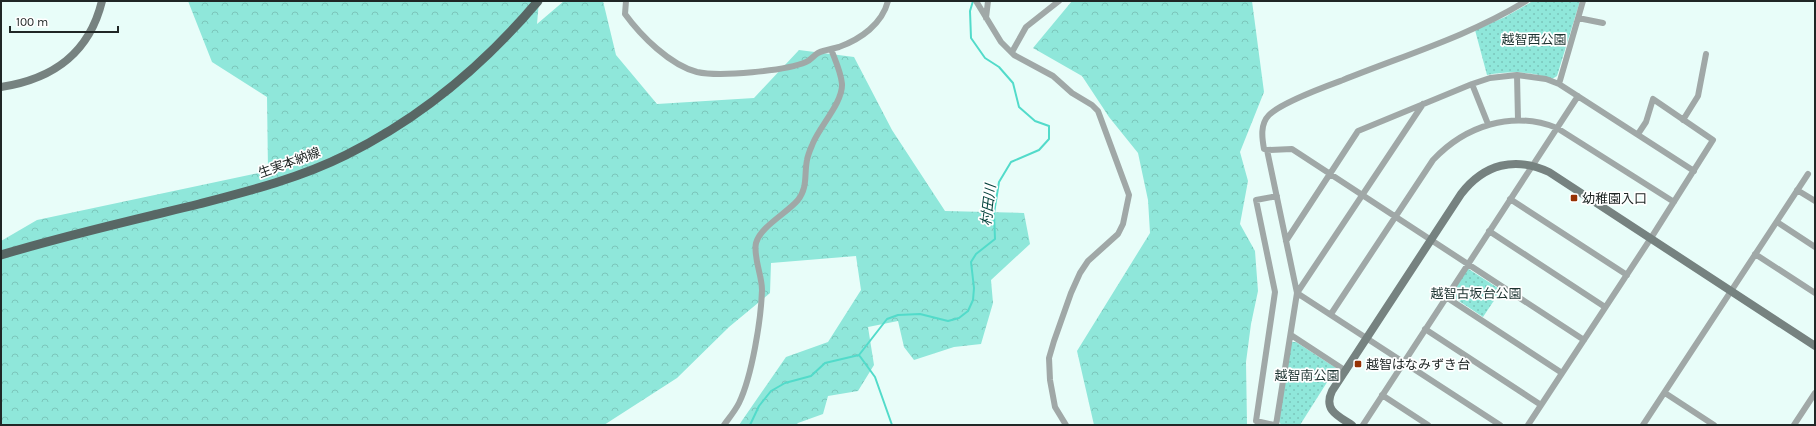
<svg xmlns="http://www.w3.org/2000/svg" width="1816" height="426" font-family="Karla,'Noto Sans JP',sans-serif">
<style>
.forest{fill:url(#forest-crowns)}
.park{fill:url(#park-dots)}
.lines{fill:none;stroke-linecap:round;stroke-linejoin:round}
.stream{stroke:#52dbca;stroke-width:2}
.street{stroke:#a0a8a7;stroke-width:6}
.secondary{stroke:#768280;stroke-width:8}
.primary{stroke:#586765;stroke-width:9}
.poi-dot{fill:#963103;stroke:#fff;stroke-width:1.5}
.labels{text-anchor:middle;stroke-width:3.5;stroke-linejoin:round;paint-order:stroke}
.park-label{font-size:13px;fill:#1d3431;stroke:#fff}
.street-label{font-size:13px;fill:#202726;stroke:#fff}
.poi-label{font-size:13px;fill:#202726;stroke:#fff;text-anchor:start}
.water-label{font-size:14px;font-style:italic;fill:#003f39;stroke:#fff}
</style>
<defs>
<pattern id="forest-crowns" width="20" height="18" patternUnits="userSpaceOnUse"><rect width="20" height="18" fill="#8fe7da"/><path d="M2 6a3 3 0 1 1 6 0M12 15a3 3 0 1 1 6 0" fill="none" stroke="#7bc6bb"/></pattern>
<pattern id="park-dots" width="8" height="8" patternUnits="userSpaceOnUse"><rect width="8" height="8" fill="#8fe7da"/><path d="M2 2h.1M6 6h.1" fill="none" stroke="#7bc6bb" stroke-width="1.8" stroke-linecap="round"/></pattern>
</defs>
<rect width="100%" height="100%" fill="#e8fdf9"/>
<!-- forest -->
<path class="forest" d="M188 1H539L537 24 564 1H603L616 55 657 104 754 98 799 50 854 57 892 130 945 211 1024 213 1030 244 991 280 993 303 981 344 954 347 914 360 904 347 898 321 868 327 874 365 858 391 828 396 823 414 798 423 796 425H739L786 357 828 342 861 290 856 256 771 263 770 293 729 327 677 378 604 425H1V241L37 220 268 171 267 97 212 62Z
M1072 1H1252L1264 92 1240 152 1248 181 1240 224 1255 251 1258 291 1251 324 1246 362 1247 425H1094L1077 351 1150 233 1148 200 1138 153 1109 117 1082 76 1033 48Z"/>
<!-- park -->
<path class="park" d="M1533 1H1580L1557 76 1552 79C1529 71 1510 71 1487 75L1475 30 1505 17Z
M1467 268 1501 290 1483 317 1450 295Z
M1291 342H1296L1336 368 1300 425H1281L1279 421Z"/>
<g class="lines">
<!-- stream -->
<path class="stream" d="M859 355 875 377 892 425
M750 425 759 406 771 391 785 383 811 376 825 363 859 355 887 319 898 315 920 314 948 321 959 318 968 311 973 300 974 288 971 262 976 254 995 239 994 213 999 182 1011 162 1039 150 1049 139V126L1035 121 1019 107 1013 83 999 67 985 58 971 38 970 11 973 1"/>
<!-- street -->
<path class="street" d="M626 1 625 14C641 36 670 65 697 72 720 77 785 71 806 62 811 60 814 55 818 53 824 50 832 49 839 47 861 39 882 24 888 1
M976 1 1001 42 1014 55 1053 76 1072 93 1092 105 1098 111 1129 195 1123 224 1118 234 1088 261 1080 273 1071 293 1054 341 1049 358 1050 380 1055 407 1066 425
M986 18 988 1
M1578 18 1603 23
M1012 52 1026 27 1059 1
M1517 75 1518 120
M1472 84 1488 124
M1559 84 1583 1
M1423 104 1297 293 1500 425
M1683 120 1698 96 1706 54
M1267 150 1264 149C1262 138 1260 124 1269 115 1282 102 1324 87 1343 80 1405 55 1469 36 1526 1
M1797 190 1815 201
M1510 199 1627 275
M1777 222 1815 247
M1489 231 1605 307
M1286 241 1358 131 1472 84 1490 78 1517 75 1546 79 1559 84 1694 171
M1755 254 1815 293
M1446 297 1562 373
M1331 314 1433 160C1465 126 1512 110 1557 128L1674 202
M1425 329 1541 405
M1291 335 1346 371
M1665 393 1714 425
M1382 395 1428 425
M724 425C729 418 735 411 739 403 752 376 761 320 762 290 762 275 753 257 756 243 760 227 787 213 798 200 808 187 804 175 807 160 808 154 811 148 813 143 820 126 843 102 842 84 841 72 835 60 831 49
M1274 425 1256 421 1275 292 1256 200 1277 196
M1276 425 1297 293 1267 150 1292 149 1584 340
M1363 425 1578 96
M1528 425 1651 238 1713 140 1653 99 1646 122 1638 134
M1643 425 1808 174
M1794 425 1815 393"/>
<!-- secondary -->
<path class="secondary" d="M1 87C53 79 89 54 102 1
M1352 425C1338 416 1323 410 1332 391L1461 194C1484 164 1515 156 1549 172L1815 346"/>
<!-- primary -->
<path class="primary" d="M1 255C66 235 133 220 199 204 249 191 300 178 346 155 421 118 484 65 538 1"/>
</g>
<!-- markers -->
<g class="poi-dot">
<rect x="1570" y="194" width="8" height="8" rx="2"/>
<rect x="1354" y="360" width="8" height="8" rx="2"/>
</g>
<g class="labels">
<!-- park labels -->
<g class="park-label">
<text x="1534" y="44">越智西公園</text>
<text x="1476" y="298">越智古坂台公園</text>
<text x="1307" y="380">越智南公園</text>
</g>
<!-- street labels -->
<g class="street-label">
<text transform="translate(289 162) rotate(-20)" y="5">生実本納線</text>
</g>
<!-- poi labels -->
<g class="poi-label">
<text x="1582" y="203">幼稚園入口</text>
<text x="1366" y="369">越智はなみずき台</text>
</g>
<!-- water labels -->
<g class="water-label">
<text transform="translate(988 205) rotate(-83)" y="5">村田川</text>
</g>
</g>
<!-- border -->
<rect width="1816" height="426" fill="none" stroke="#202726" stroke-width="4"/>
<!-- scale -->
<path d="M10 26v6h108v-6" fill="none" stroke="#202726" stroke-width="2"/>
<text x="16" y="26" font-size="12" fill="#202726" stroke="#ffffff" stroke-width="3" paint-order="stroke">100 m</text>
</svg>
